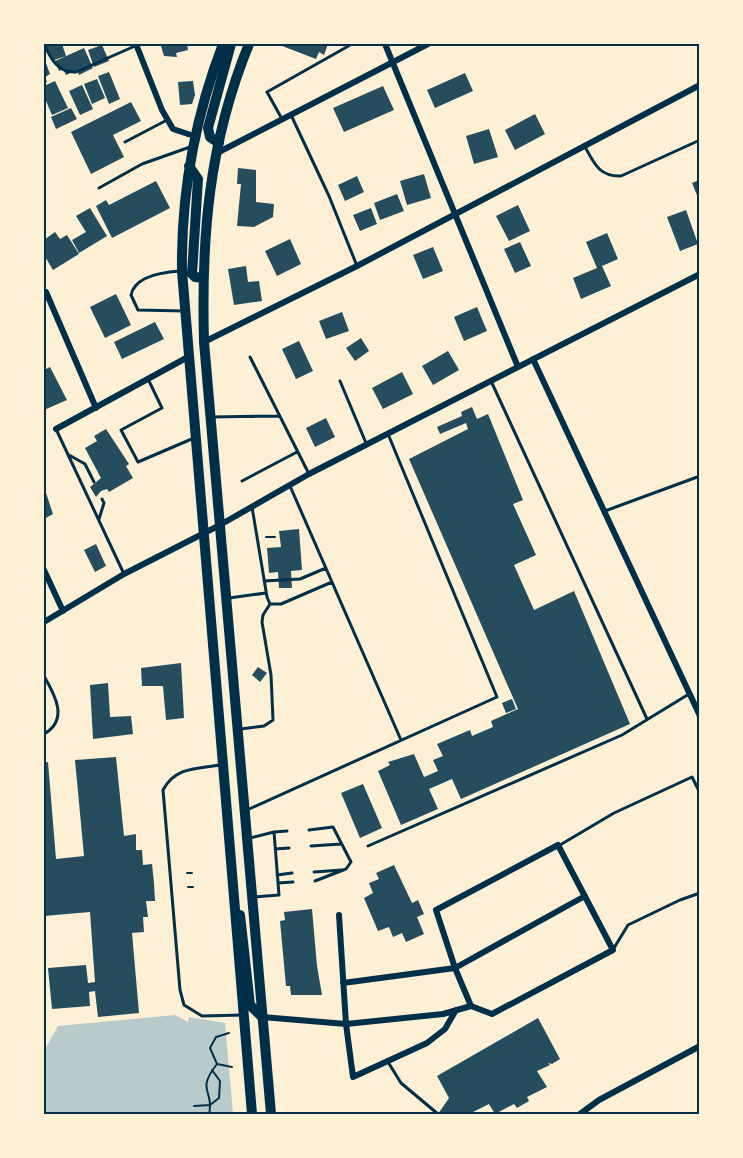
<svg xmlns="http://www.w3.org/2000/svg" width="743" height="1158" font-family="Cabin,sans-serif">
<style>
.green{fill:#b9caca}
.building{fill:#264d5e}
.lines{fill:none;stroke-linecap:round;stroke-linejoin:round}
.path{stroke:#003049;stroke-width:2}
.service{stroke:#003049;stroke-width:3}
.minor{stroke:#003049;stroke-width:6}
.primary{stroke:#003049;stroke-width:10}
.neatline{fill:none;stroke:#003049;stroke-width:2}
</style>
<rect width="100%" height="100%" fill="#fdf0d5"/>
<!-- green -->
<path class="green" d="M175 1015 188 1022 189 1017 225 1023 233 1114H44V1051L58 1026Z"/>
<!-- building -->
<path class="building" d="M45 44H62L66 56 54 60Z
M172 44H187L188 50 176 53 177 57 164 56 161 46Z
M277 44H328L324 55 319 52 316 59Z
M102 45 109 61 94 67 88 50Z
M84 48 93 68 79 75 77 70 66 75 63 69 59 71 55 61Z
M44 58 50 74 45 77 47 82 44 84Z
M109 72 120 99 109 104 98 76Z
M465 73 473 91 435 108 427 90Z
M97 79 105 98 92 104 84 84Z
M55 81 68 108 52 115 46 101 44 102V86Z
M193 81 195 95 192 104 180 105 178 82Z
M82 85 93 109 80 115 69 91Z
M383 86 394 110 344 132 333 108Z
M131 102 141 121 113 135 124 157 91 174 71 132Z
M71 108 77 119 56 129 51 117Z
M535 114 545 134 515 150 505 130Z
M489 129 498 157 474 164 466 136Z
M238 168 256 170V202L274 204 273 217 254 227 237 226 241 184H237Z
M424 174 431 198 407 205 400 181Z
M357 176 364 192 345 201 338 185Z
M699 180V200L692 183Z
M156 181 170 208 112 238 96 206 106 200 109 205Z
M397 194 404 211 380 220 374 203Z
M518 205 530 231 509 241 496 216Z
M90 208 107 236 79 253 72 240 86 232 76 216Z
M371 208 377 224 360 231 353 215Z
M686 210 698 244 680 251 667 217Z
M55 232 60 239 67 235 79 254 53 270 44 255V249L46 247 44 240Z
M607 233 618 259 602 266 611 286 581 299 573 278 597 268 586 242Z
M290 239 301 264 277 276 265 251Z
M520 242 531 266 515 273 504 249Z
M433 247 443 271 423 279 413 255Z
M246 266 248 282 259 281 262 301 234 305 228 269Z
M116 294 131 325 105 338 90 307Z
M477 307 487 331 464 341 454 317Z
M342 312 349 331 326 339 319 321Z
M155 322 164 339 122 359 114 342Z
M361 338 369 351 355 361 346 348Z
M299 341 313 371 296 379 282 349Z
M448 351 459 370 433 385 422 366Z
M50 367 67 400 44 410V370Z
M402 372 413 394 383 409 372 388Z
M472 407 477 419 488 414 523 500 513 504 536 555 514 565 534 610 574 591 630 724 461 799 452 779 429 789 438 809 401 825 378 771 390 765 388 762 414 754 424 777 438 771 433 760 443 756 437 744 470 730 472 736 493 727 491 721 518 709 409 459 468 429 466 423 440 434 437 427 462 416 461 412Z
M326 418 335 437 315 447 306 428Z
M106 429 129 464 126 466 133 478 109 492 107 489 101 491 96 497 90 487 101 478 85 448 97 441 94 436Z
M46 493 53 514 44 519V494Z
M299 529 302 570 291 571 292 588H279L278 572 269 573 267 548 281 547 279 531Z
M96 544 106 566 95 572 84 550Z
M181 663 184 718 166 720 163 686H142L141 668Z
M258 667 267 673 260 682 252 675Z
M108 683 110 717 131 716 133 734 93 739 90 685Z
M512 699 516 709 506 713 502 703Z
M116 757 124 836 136 834V850H142L143 865 152 864 154 883 155 901H146L148 917H143L144 932 132 933 139 1013 98 1017 95 991 89 992 90 1006 52 1009 48 968 86 965 88 983 95 982 90 912 44 916V763L48 762 56 859 84 856 75 760Z
M363 784 382 828 360 838 341 793Z
M394 865 412 903 418 900 424 914 417 917 424 934 406 942 402 933 393 937 389 927 378 931 364 898 373 893 369 883 379 879 376 873Z
M312 909 317 966 322 995H291L290 986H286L280 921 285 920 284 912Z
M538 1018 560 1059 552 1064 548 1063 550 1065 537 1071 547 1087 527 1097 529 1101 517 1108 514 1104 495 1114 489 1104 469 1114H438L449 1098 437 1076Z"/>
<g class="lines">
<!-- path -->
<path class="path" d="M266 537H275
M187 873H192
M188 887H193
M229 1033 216 1037 210 1048 217 1064 232 1067
M194 1106 210 1105 219 1098 220 1081 212 1070
M209 1114C215 1090 195 1092 217 1064"/>
<!-- service -->
<path class="service" d="M44 44C51 59 58 73 76 72L135 46
M291 115 329 196 357 266
M282 119 267 92 352 44
M125 142 167 120
M584 145C594 163 599 177 621 176L700 140
M99 188 142 164 190 147
M180 271C164 272 135 276 131 295L138 310 184 311
M250 357 309 474
M148 379 162 408 121 430 138 462 194 438
M340 381 366 443
M491 381 647 719
M212 417 279 416
M56 429 124 574
M69 455 85 464 94 482
M242 481 297 452
M290 486 401 740
M252 507 267 597 270 604H281L332 582
M605 511 700 476
M99 519 104 503 102 499
M264 581 300 579 326 568
M229 598 266 593
M44 676C55 695 69 720 44 734
M241 729 264 726 273 720 271 675 262 622 263 615 270 604
M220 765C196 769 175 767 163 790L180 990 184 1005 202 1016 243 1015
M247 810 497 697 388 434
M309 830 333 827 351 862 346 869 315 881
M274 832 287 831
M250 838 274 832 279 895 254 897
M560 845 614 813 692 777 700 793
M311 846 341 844
M368 846 622 735 689 694
M275 849 289 848
M314 872 342 870
M277 875 292 873
M278 883 293 882
M614 948 628 925 680 900 700 893
M388 1062 401 1083 438 1114"/>
<!-- minor -->
<path class="minor" d="M136 44 162 110 173 129 194 136
M385 44 518 367
M217 153 428 44
M46 292 96 408
M204 342 357 266 700 85
M533 359 700 716
M56 429 188 357
M44 570 63 611
M44 622 124 574 220 525 309 474 700 274
M343 983 455 968 436 910 558 845 613 950 492 1014 471 1006 443 1014 346 1024 353 1077 427 1043 445 1029 456 1010
M471 1006 455 968 585 896
M262 1017 346 1024 339 915
M580 1114 599 1100 700 1046"/>
<!-- primary -->
<path class="primary" d="M223 44C195 117 181 193 182 271L252 1114
M249 44C209 142 201 236 204 342L271 1114
M219 143 210 137 208 128 231 44
M189 166 198 179 192 274 195 277 203 278
M240 915 250 1005 262 1017"/>
</g>
<!-- border -->
<rect width="743" height="1158" fill="none" stroke="#fdf0d5" stroke-width="90"/>
<rect x="45" y="45" width="653" height="1068" class="neatline"/>
</svg>
